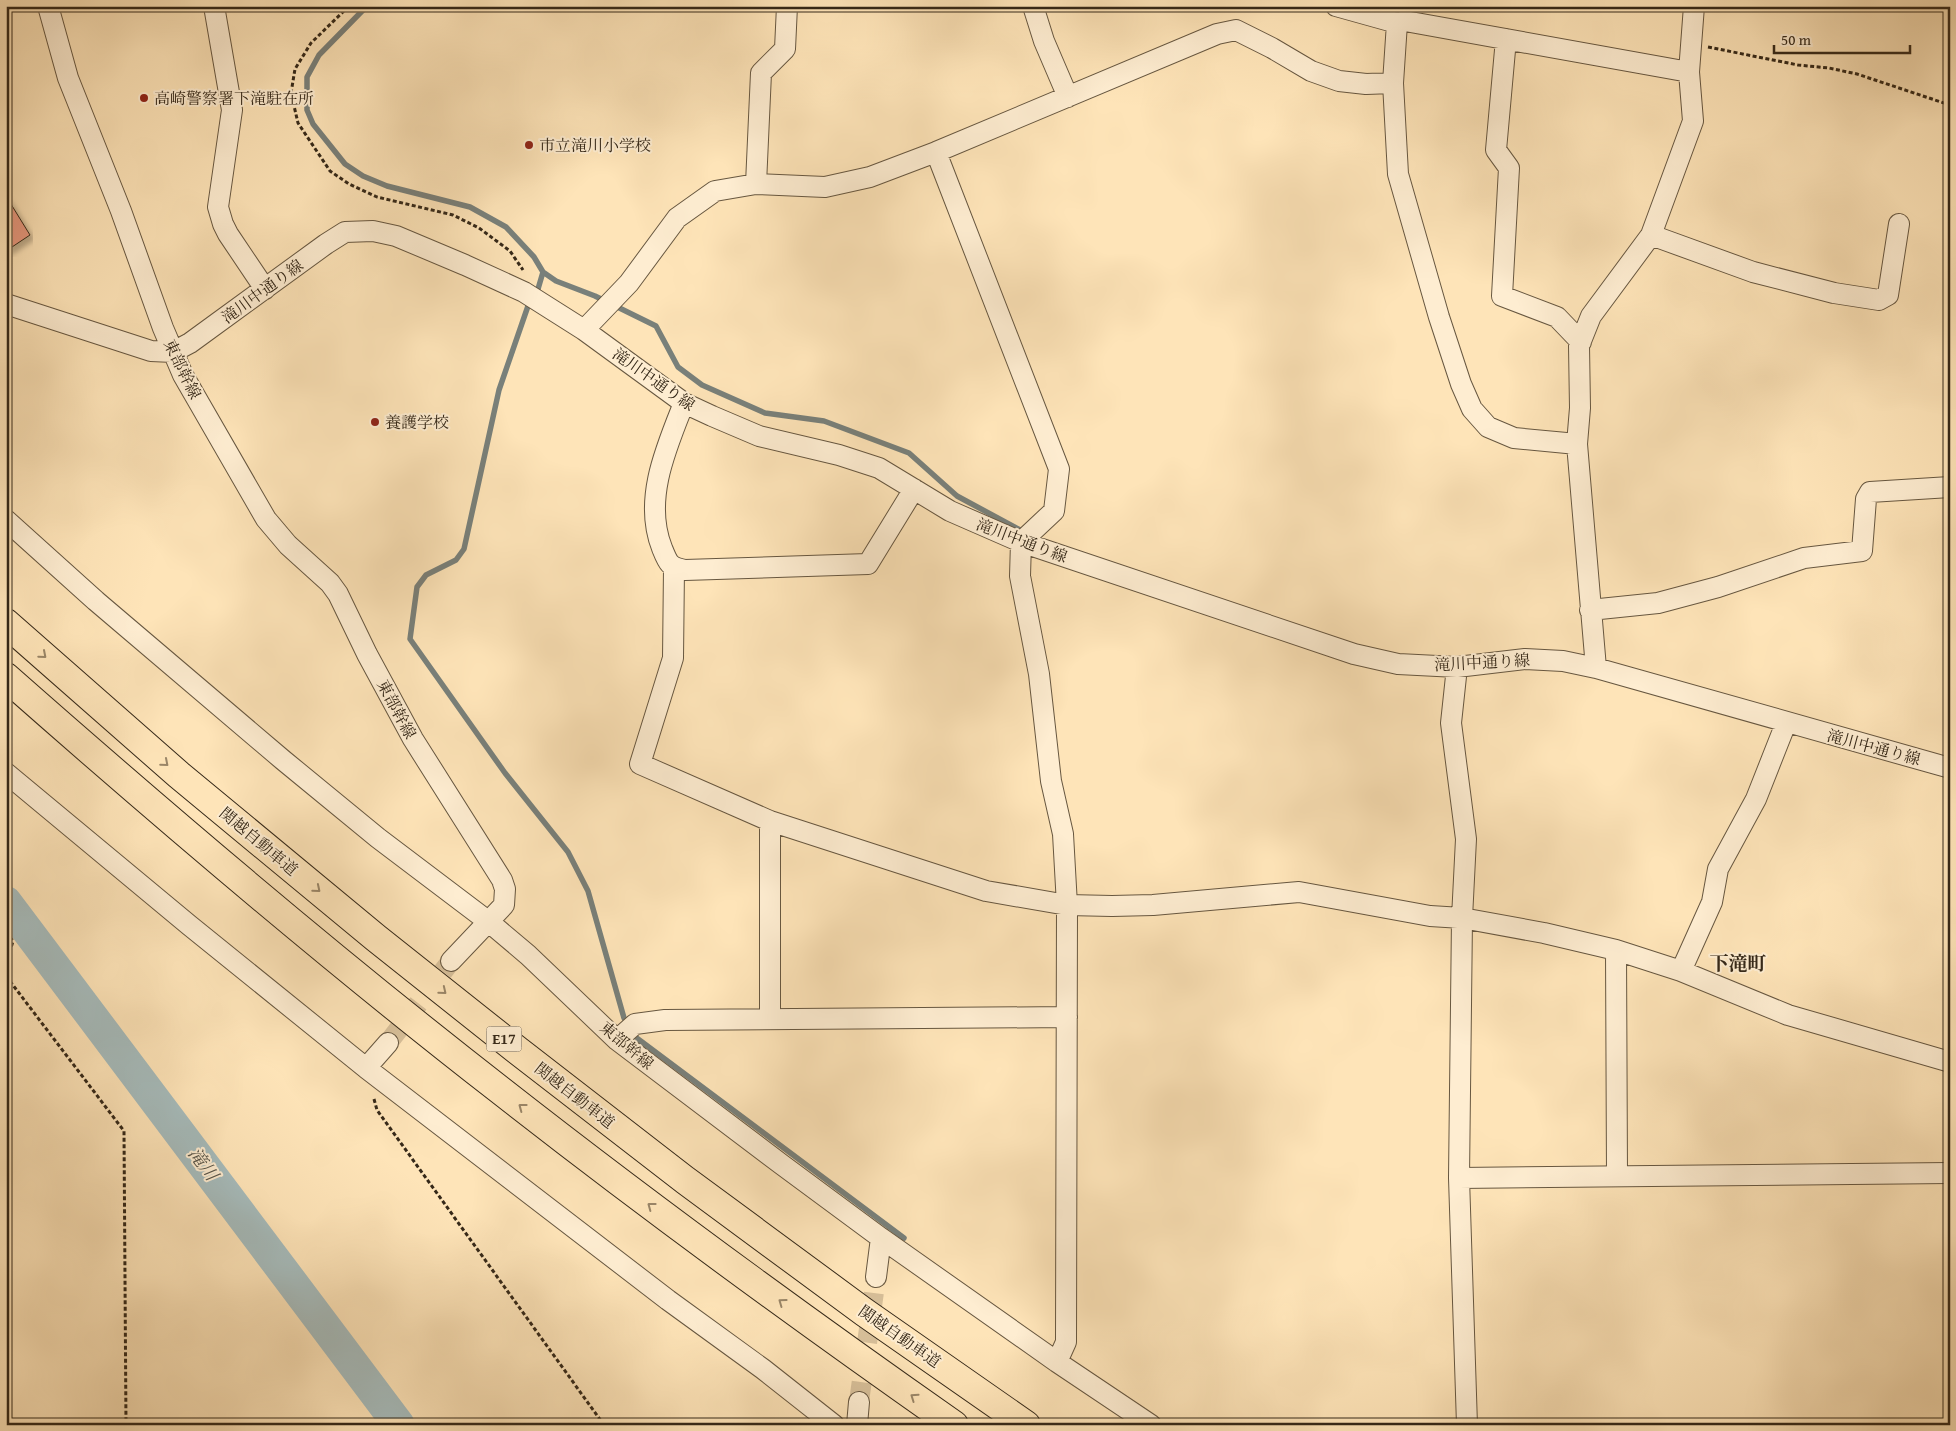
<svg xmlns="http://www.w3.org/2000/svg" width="1956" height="1431" font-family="'Gentium Book Plus','Noto Serif JP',serif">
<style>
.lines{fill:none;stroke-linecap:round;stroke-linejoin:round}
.stream{stroke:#79807a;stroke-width:5.5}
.river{stroke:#a6bbbb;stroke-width:32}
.building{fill:#e7987e;stroke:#352818;filter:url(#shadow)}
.minor-tunnel{stroke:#d6be98;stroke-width:20;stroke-dasharray:20 10;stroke-linecap:butt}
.minor-casing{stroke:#675740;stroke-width:22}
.highway-casing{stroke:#352818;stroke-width:30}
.path{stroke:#352818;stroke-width:3;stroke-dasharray:4 2.5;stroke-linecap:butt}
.minor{stroke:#feedd1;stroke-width:20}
.highway{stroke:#fee4b8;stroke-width:28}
.oneway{stroke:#9a8668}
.poi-dot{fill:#8f2418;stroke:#feedd1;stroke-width:2}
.labels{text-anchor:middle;stroke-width:4;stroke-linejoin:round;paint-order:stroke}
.shield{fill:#feedd1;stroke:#716350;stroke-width:1}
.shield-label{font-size:15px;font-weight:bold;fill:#352818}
.poi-label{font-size:16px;fill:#352818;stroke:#feedd1;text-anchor:start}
.street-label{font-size:16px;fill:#352818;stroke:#feedd1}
.water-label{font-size:18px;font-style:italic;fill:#575449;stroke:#feedd1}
.quarter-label{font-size:19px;font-weight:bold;fill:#352818;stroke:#feedd1}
</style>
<defs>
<filter id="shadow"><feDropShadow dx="4.5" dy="4.5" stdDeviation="2.5" flood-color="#0004"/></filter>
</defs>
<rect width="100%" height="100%" fill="#fee4b8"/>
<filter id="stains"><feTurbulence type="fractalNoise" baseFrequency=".004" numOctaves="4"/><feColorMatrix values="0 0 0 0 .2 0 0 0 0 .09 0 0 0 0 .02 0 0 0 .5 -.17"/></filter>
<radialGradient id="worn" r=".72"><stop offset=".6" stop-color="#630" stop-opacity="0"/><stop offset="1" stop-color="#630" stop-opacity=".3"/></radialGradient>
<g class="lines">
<!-- stream -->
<path class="stream" d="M367 6 319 55 307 77V110L313 124 345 164 363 176 387 186 470 207 506 227 534 257 543 272 556 281 595 296 656 326 678 367 702 385 765 413 824 421 909 453 957 496 1022 531
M543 272 538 289 528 306 499 390 464 549 456 560 426 575 417 587 410 639 505 773 568 852 588 891 624 1018 634 1036 904 1238"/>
<!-- river -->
<path class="river" d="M6 902 399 1425"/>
</g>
<!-- building -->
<path class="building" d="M6 196 30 235 6 251Z"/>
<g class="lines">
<!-- minor-tunnel -->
<path class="minor-tunnel" d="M388 1043 451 961
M859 1402 876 1277"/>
<!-- minor casing -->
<g class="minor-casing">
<path id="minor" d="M48 6 68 78 121 211 163 328 183 375 266 519 288 545 330 583 338 594 367 654 413 739 502 880 505 889 504 905 451 961
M214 6 232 110 218 207 223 224 228 234 265 289
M1033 6 1044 41 1068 97
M1336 6 1397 23 1405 21 1689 72
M1397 23 1393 83 1398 174 1439 317 1461 384 1472 409 1488 427 1514 438 1577 444
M1506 39 1496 150 1509 168 1502 296 1557 317 1581 342
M936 152 1059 469 1054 511 1021 542 1020 576 1039 674 1051 781 1063 834 1067 905 1066 1342 1057 1362
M756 184 761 73 785 49 787 6
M1651 235 1753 272 1834 293 1879 300 1888 295 1899 224
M6 304 151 351 173 352 190 343 326 244 345 232 373 231 396 236 465 265 524 292 584 330 684 403 712 416 759 436 839 455 879 468 950 511 1021 542 1354 654 1398 664 1457 667 1525 659 1563 661 1596 668 1950 768
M584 330 629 283 677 218 715 191 756 184 825 187 870 177 936 152 1217 34 1236 30 1272 48 1311 71 1339 81 1366 84 1393 83
M684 403C666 448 643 500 662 548 668 563 669 567 685 570L868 564 914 489
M6 520 96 601 283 760 378 838 489 922 528 955 617 1040 781 1164 881 1238 1057 1362 1151 1425
M674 568 673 658 640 764 770 821 986 891 1067 905 1112 906 1153 905 1299 892 1430 916 1462 918 1544 933 1616 950 1681 971 1788 1015 1950 1062
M1590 610 1658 603 1718 587 1804 558 1862 551 1866 499 1870 492 1950 487
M1457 667 1451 723 1466 839 1462 918 1459 1178 1467 1425
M1596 668 1577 444 1580 408 1579 346 1591 316 1651 235 1693 121 1689 72 1694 6
M6 773 189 925 366 1068 668 1300 763 1369 834 1425
M1616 950 1617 1175
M1681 971 1712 902 1718 869 1756 799 1786 723
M770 1018V821
M617 1040 635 1024 665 1020 1067 1017
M366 1068 388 1043
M1459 1178 1950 1173
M876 1277 881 1238
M857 1425 859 1402"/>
</g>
<!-- highway casing -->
<g class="highway-casing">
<path id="highway" d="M6 623 179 775 376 938 517 1050 685 1180 864 1312 1026 1425
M6 677C167 819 330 958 500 1090 648 1206 800 1317 954 1425"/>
</g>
<!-- path -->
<path class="path" d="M349 6 311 43 295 69 291 93 298 123 330 171 349 184 377 197 453 215 479 228 510 251 523 270
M1708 47 1798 65 1829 68 1857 74 1950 105
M6 932 13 941 6 965
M6 976 124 1131 126 1425
M374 1099 377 1110 604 1425"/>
<!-- minor -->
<use href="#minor" class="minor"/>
<!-- highway -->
<use href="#highway" class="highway"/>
</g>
<!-- one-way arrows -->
<defs><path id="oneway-chevron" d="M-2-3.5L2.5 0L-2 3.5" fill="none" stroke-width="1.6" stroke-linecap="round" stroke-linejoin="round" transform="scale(1.25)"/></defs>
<g class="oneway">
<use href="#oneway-chevron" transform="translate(43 655) rotate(41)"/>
<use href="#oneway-chevron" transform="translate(165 763) rotate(41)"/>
<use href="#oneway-chevron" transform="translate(317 889) rotate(40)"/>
<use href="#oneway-chevron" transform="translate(443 991) rotate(39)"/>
<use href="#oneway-chevron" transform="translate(522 1107) rotate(-143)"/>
<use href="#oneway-chevron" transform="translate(651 1206) rotate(-143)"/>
<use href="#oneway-chevron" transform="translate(782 1302) rotate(-144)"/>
<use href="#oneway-chevron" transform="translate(914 1397) rotate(-145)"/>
</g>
<!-- markers -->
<g class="poi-dot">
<circle cx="144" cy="98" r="5"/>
<circle cx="529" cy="145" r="5"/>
<circle cx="375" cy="422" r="5"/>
</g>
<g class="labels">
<!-- shield labels -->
<rect class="shield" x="486.5" y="1026.5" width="35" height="25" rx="4"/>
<g class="shield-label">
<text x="504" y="1044">E17</text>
</g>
<!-- poi labels -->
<g class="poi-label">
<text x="154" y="104">高崎警察署下滝駐在所</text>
<text x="539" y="151">市立滝川小学校</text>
<text x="385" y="428">養護学校</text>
</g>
<!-- street labels -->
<g class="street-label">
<text transform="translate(262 291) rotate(-36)" y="6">滝川中通り線</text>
<text transform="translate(183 369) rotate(64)" y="6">東部幹線</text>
<text transform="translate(654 379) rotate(35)" y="6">滝川中通り線</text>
<text transform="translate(1022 540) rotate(21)" y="6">滝川中通り線</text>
<text transform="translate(1482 662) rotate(-3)" y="6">滝川中通り線</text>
<text transform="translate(397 709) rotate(62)" y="6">東部幹線</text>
<text transform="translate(1874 747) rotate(15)" y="6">滝川中通り線</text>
<text transform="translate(259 841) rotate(40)" y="6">関越自動車道</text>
<text transform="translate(627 1045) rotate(40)" y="6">東部幹線</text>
<text transform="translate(575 1095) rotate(38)" y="6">関越自動車道</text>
<text transform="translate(900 1336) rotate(35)" y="6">関越自動車道</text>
</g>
<!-- water labels -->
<g class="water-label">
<text transform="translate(203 1164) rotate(53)" y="6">滝川</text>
</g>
<!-- quarter labels -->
<g class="quarter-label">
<text x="1738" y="970">下滝町</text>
</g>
</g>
<!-- margin -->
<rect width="1956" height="1431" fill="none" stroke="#fee4b8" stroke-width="25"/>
<rect x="8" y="8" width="1941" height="1416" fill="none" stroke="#352818" stroke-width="2.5"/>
<rect x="12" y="12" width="1931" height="1406" fill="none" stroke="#352818"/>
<!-- scale -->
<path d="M1774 45v8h136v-8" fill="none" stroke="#352818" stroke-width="2.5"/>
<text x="1781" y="45" font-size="15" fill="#352818" stroke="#feedd1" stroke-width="4" paint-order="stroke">50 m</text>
<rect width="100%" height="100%" filter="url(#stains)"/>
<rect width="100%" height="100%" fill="url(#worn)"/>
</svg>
